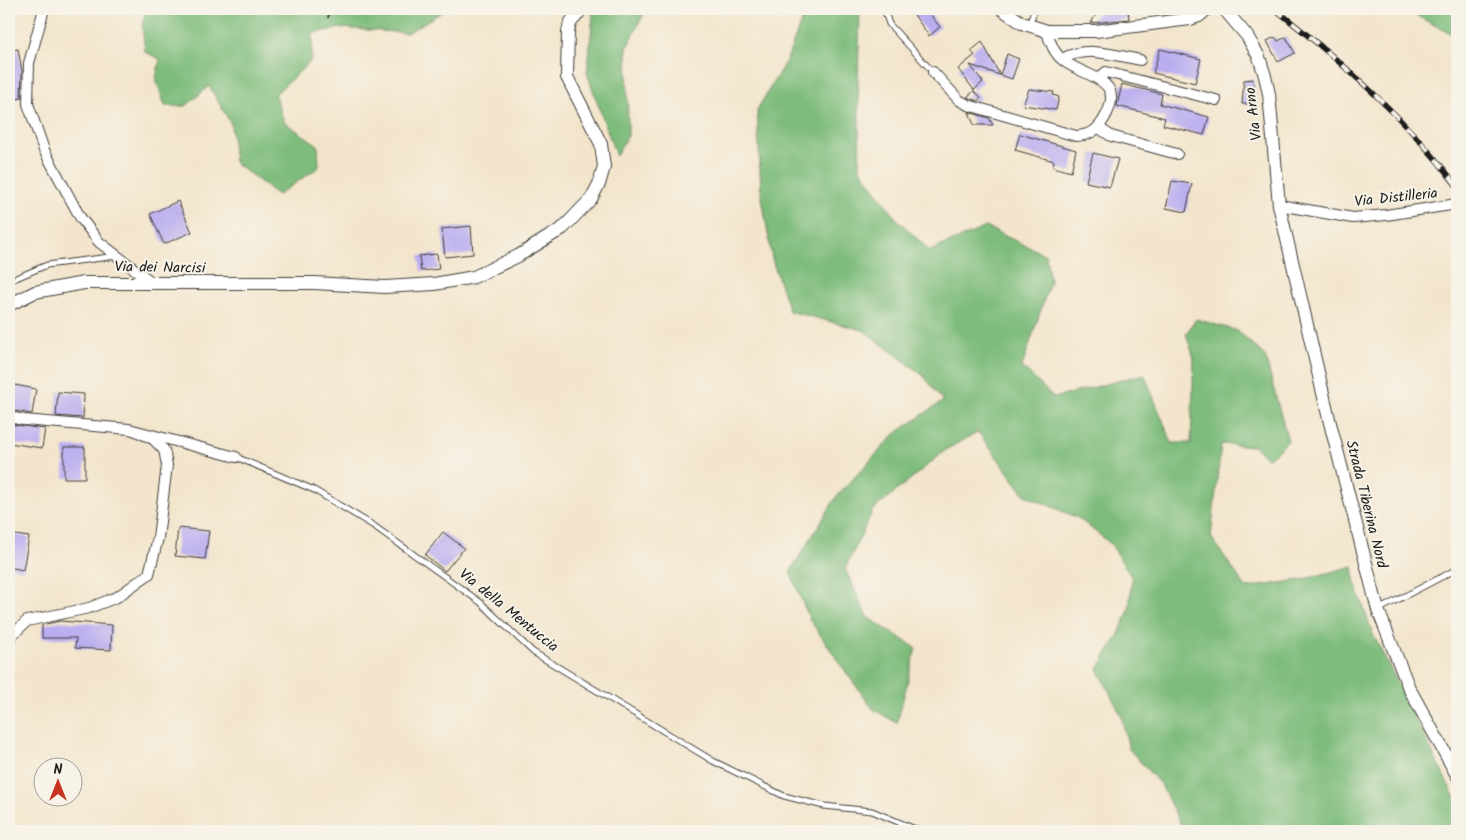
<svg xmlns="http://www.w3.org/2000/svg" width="1466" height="840" font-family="Kalam,sans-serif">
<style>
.forest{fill:#7ebc7b;stroke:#4d6c4c}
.building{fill:#baadef}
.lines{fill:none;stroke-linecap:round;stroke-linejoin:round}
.service-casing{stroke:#3c3a36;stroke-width:7}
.minor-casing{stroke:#3c3a36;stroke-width:12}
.tertiary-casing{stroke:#3c3a36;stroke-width:14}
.path{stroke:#3c3a36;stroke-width:2;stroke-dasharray:4 4;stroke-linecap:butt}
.service{stroke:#fff;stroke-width:5}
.minor{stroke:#fff;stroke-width:10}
.tertiary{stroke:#fff;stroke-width:12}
.rail-casing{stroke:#1c1c1c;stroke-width:5.5}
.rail{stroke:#f7f3e8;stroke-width:4;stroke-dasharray:11;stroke-linecap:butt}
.labels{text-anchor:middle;stroke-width:4;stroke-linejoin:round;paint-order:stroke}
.street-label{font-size:15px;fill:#1c1c1c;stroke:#f7f3e8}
</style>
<rect width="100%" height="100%" fill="#f7f3e8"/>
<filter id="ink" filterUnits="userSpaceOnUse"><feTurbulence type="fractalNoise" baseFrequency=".02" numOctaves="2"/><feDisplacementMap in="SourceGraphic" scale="10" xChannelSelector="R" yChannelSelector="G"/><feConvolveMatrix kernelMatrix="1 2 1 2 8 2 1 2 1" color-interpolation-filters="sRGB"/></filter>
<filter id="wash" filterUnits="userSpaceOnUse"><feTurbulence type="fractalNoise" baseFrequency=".0096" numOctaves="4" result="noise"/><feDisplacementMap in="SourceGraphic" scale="20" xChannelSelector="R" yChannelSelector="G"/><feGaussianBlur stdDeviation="1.12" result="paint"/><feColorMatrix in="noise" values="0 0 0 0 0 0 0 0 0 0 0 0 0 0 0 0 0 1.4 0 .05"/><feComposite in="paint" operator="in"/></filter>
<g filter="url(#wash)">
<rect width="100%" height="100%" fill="#f3e5cc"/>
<!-- forest -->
<path class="forest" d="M146 9H447L407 33 341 28 313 33 311 61 275 94 284 122 318 145 319 167 278 195 234 162 231 124 209 86 186 106H165L156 79 160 59 145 52 142 25Z
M586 9H646L627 48 628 136 616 156 587 73 593 15Z
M806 9H860L858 81 860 169 896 218 930 251 986 227 1046 255 1050 282 1022 367 1054 398 1144 374 1172 443H1191L1194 358 1186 334 1196 319 1238 331 1265 356 1288 441 1268 459 1254 446 1221 444 1211 537 1246 588 1301 580 1353 566 1355 583 1373 634 1457 802V831H1184L1161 785 1129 749 1121 715 1098 669 1118 636 1129 610 1132 578 1111 544 1078 518 1025 495 978 432 947 449 873 510 845 569 867 617 916 648 897 723 873 709 848 675 810 620 790 572 837 496 896 433 943 401 924 376 863 330 789 311 772 259 761 191 757 110 787 59Z
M1404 9H1457V37Z"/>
<g id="blocks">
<!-- building -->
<path class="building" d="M910 9H926L940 27 929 36Z
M1099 9H1128L1129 19 1091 23Z
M1275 37 1278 41 1286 37 1295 53 1278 62 1267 41Z
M982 42 1000 75 1007 54 1019 59 1012 79 970 65 983 82 974 90 958 69 975 55 971 51Z
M18 49 22 71 21 98 9 101V51Z
M1160 49 1201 59 1195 83 1153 73Z
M1253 79 1256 104H1242L1244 80Z
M1122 84 1162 94 1160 104 1209 117 1204 135 1163 125 1165 118 1117 106Z
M1029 89 1054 92 1053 95 1059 97 1056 110 1023 105Z
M974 91 981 97 978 101 967 97Z
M969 112 989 118 993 125H974Z
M1020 134 1076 150 1071 172 1053 167 1054 161 1015 150Z
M1093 153 1118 159 1110 187 1086 182Z
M1172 181 1192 184 1186 212 1166 208Z
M178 201 192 232 164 244 150 214Z
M471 226 473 254 445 257 442 229Z
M437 254 439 269 421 271 419 256Z
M9 384 36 389 32 414 9 410Z
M58 392 84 394 83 418 56 416Z
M9 424 45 429 42 448 9 443Z
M64 447H85V478H64Z
M178 528 209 531 205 559 175 556Z
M443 532 464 548 445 571 425 555Z
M9 534 29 537 23 570 9 567Z
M60 621 112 625 111 650 75 648 76 638H42V625Z"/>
</g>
</g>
<g filter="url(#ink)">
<use href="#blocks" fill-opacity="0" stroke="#3c3a36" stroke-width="1"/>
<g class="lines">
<!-- service casing -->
<g class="service-casing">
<path id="service" d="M884 9 889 24 933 72
M1029 25 1035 9
M9 281 47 265 117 256
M236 457 314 490 374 526 480 602 533 652 713 761 784 796 824 806 872 811 920 831
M1378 610 1457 569"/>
</g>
<!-- minor casing -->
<g class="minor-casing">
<path id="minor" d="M44 9 29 63 28 104 44 150 80 217 99 242 154 284
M1062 59C1087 45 1113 55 1140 60
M933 72 959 100 968 105 1076 136C1090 135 1097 131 1104 119 1128 78 1086 78 1064 61 1055 55 1049 41 1047 31
M1099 78 1106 72 1216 100
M1099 128 1111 136 1177 154
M1279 205 1353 218 1386 215 1457 204
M9 417 24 420 129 429 236 457
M9 638 27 621 89 608 117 597 149 574 158 538 167 465 164 450 153 439 136 431"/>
</g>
<!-- tertiary casing -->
<g class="tertiary-casing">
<path id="tertiary" d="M1002 9 1022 23 1047 31H1096L1190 19 1199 16 1207 9
M1224 9 1247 36 1259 57 1265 76 1269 94 1279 205 1329 419 1378 610 1409 688 1457 775
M9 305 35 292 84 283H314L385 287 434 284 474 277 518 256 563 228 591 199 599 184 604 167 601 144 567 77 568 32 570 23 582 9"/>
</g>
<!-- path -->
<path class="path" d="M328 18 330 9"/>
<!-- service -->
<use href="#service" class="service"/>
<!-- minor -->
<use href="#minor" class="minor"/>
<!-- tertiary -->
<use href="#tertiary" class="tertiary"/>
<!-- rail casing -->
<g class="rail-casing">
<path id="rail" d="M1275 9C1342 62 1406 118 1457 186"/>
</g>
<!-- rail -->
<use href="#rail" class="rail"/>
</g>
</g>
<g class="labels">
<!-- street labels -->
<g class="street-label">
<text transform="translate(1253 114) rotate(-97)" y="5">Via Arno</text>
<text transform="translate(1396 197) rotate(-6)" y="5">Via Distilleria</text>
<text transform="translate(160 267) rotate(1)" y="5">Via dei Narcisi</text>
<text transform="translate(1367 504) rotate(76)" y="5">Strada Tiberina Nord</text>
<text transform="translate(509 610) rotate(39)" y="5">Via della Mentuccia</text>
</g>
</g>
<!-- margin -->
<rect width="1466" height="840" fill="none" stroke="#f7f3e8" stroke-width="30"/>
<!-- north arrow -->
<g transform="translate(58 782)"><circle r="24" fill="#f7f3e8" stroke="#9f9d96"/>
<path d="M0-4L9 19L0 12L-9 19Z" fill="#c8321e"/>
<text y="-8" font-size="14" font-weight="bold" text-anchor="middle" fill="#1c1c1c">N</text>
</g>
</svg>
